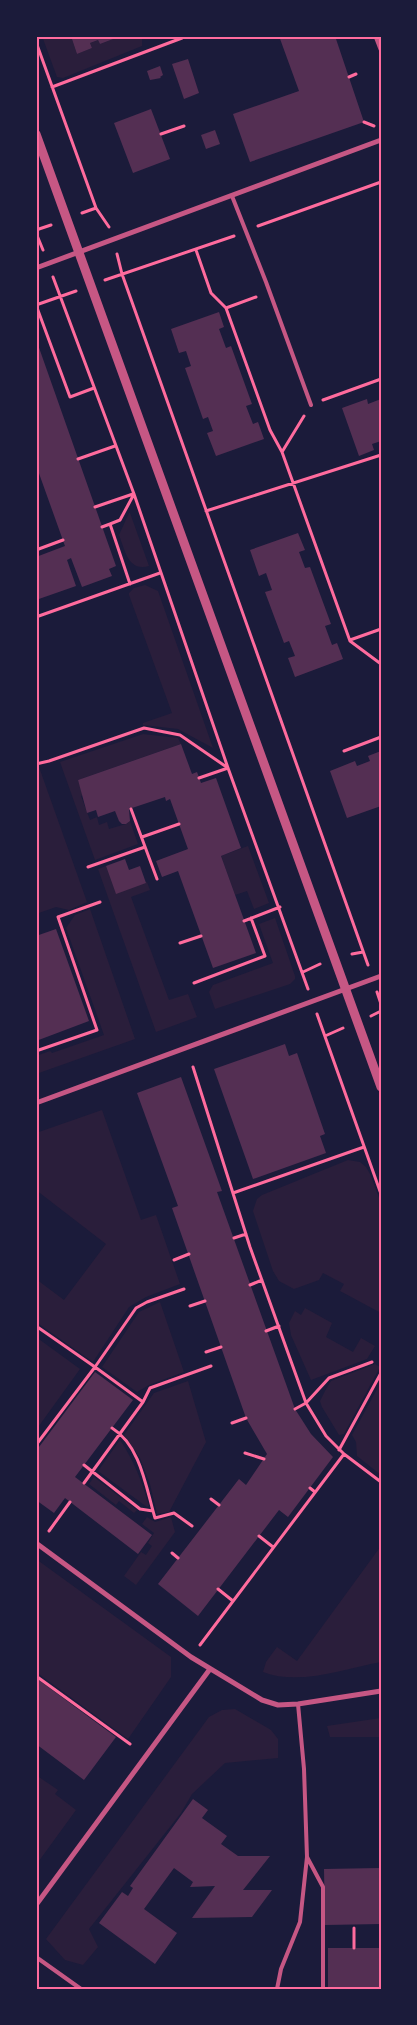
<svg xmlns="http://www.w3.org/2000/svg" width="417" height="2025" font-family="Roboto,sans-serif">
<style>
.green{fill:#2a1e3b}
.building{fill:#542f53}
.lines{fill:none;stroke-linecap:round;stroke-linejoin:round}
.path{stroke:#ff6b9d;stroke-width:3}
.service{stroke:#c65784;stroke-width:4}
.minor{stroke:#c65784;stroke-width:5}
.tertiary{stroke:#c65784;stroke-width:9}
.neatline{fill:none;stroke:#ff6b9d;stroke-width:2}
</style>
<rect width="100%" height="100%" fill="#1b1b3a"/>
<!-- green -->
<path class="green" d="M42 36H71L77 54 92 48 90 43 98 40 100 44 121 36H142V46L63 78 57 77Z
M129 513H130L149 566C128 572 125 550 119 535Z
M145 585 158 591 213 748 178 729 143 725V723L172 713 129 595V593L134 588Z
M143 734 178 738 181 744 78 780 83 795 81 796 90 820 97 817 99 825 107 822 109 829 126 824 130 821 138 844 95 860 60 762Z
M39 767 87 902 69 910 56 907 36 914V768Z
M248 846 269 903 254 909 247 891 235 895 221 856Z
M106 866 116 893 147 882 150 890 131 897 169 1000 188 994 197 1017 156 1032 98 869Z
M90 909 135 1039 36 1074V1056L50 1051 52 1053 104 1035 66 928 75 915Z
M275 918 295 976V979L290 984 215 1009 209 992 213 985 273 963 259 924Z
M102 1110 141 1220 156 1215 180 1284 146 1297 129 1307 93 1362 36 1322V1279L64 1300 106 1244 36 1190V1133Z
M348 1160 360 1162 366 1167 370 1174 381 1203V1313L340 1291 344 1284 323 1273 319 1280 294 1289 279 1281 273 1271 253 1211 257 1199 262 1195Z
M160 1302 184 1372 149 1385 137 1392 102 1367 139 1312Z
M305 1308 332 1323 326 1337 353 1352 361 1338 375 1346 367 1359 311 1380 291 1335 289 1323 295 1311 301 1315Z
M36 1337 80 1369 36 1430Z
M375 1364 380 1367 344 1434 339 1435 322 1407 320 1401 325 1391 331 1381Z
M188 1381 206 1442 169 1512 157 1514 150 1484 140 1458 124 1435 154 1393Z
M381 1382V1475L357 1456 356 1442 352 1435Z
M120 1440C134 1461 142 1481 149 1506L147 1507 98 1471Z
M94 1477 137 1510 134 1513 119 1501 116 1505 89 1484Z
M147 1517 155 1522 171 1517 175 1532 136 1585 124 1576 141 1552 146 1555 152 1546 148 1543 154 1533 142 1524Z
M381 1546V1662C344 1669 299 1686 263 1672L266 1662 277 1647 297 1661Z
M36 1559 171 1657V1677L128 1739 36 1672Z
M235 1709 271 1730 278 1739V1758L225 1763 192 1794 181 1813 89 1929 98 1947 83 1965 65 1960 46 1939 209 1717 222 1710Z
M381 1718V1737H330L327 1726Z
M36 1775 58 1790 55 1794 76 1810 36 1865Z"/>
<!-- building -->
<path class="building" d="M71 36H121L100 44 98 40 90 43 92 48 77 54Z
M279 36H335L364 122 250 162 233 114 299 91Z
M188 59 199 93 184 99 172 64Z
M160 66 163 75 160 77 161 78 150 80 147 71Z
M151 109 170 159 133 173 114 123Z
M215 130 220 144 206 149 201 135Z
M219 312 224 327 219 329 226 348 231 346 252 404 246 406 253 424 258 422 264 439 216 456 207 433 213 431 208 417 203 419 185 368 191 366 186 351 179 353 171 329Z
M37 342 116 566 109 569 112 576 82 587 71 558 67 560 76 586 36 600V557L65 546 36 465Z
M367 399 368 404 381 399V441L372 444 374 450 359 456 342 408Z
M298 533 305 550 299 552 305 568 310 567 331 624 325 626 332 645 337 643 343 659 295 677 288 658 295 656 289 641 284 643 265 592 272 590 266 573 259 576 250 550Z
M181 744 192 774 197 772 201 783 216 778 241 848 221 856 256 953 213 968 178 871 162 877 156 861 188 849 170 799 166 801 165 797 129 809 130 821 126 824H122L119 821 115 811 98 817 96 810 87 813 78 780Z
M381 751V806L347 818 330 771 355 761 357 766 370 761 368 756Z
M125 859 129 870 140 866 146 883 116 894 106 866Z
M56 929 89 1021 36 1041V936Z
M285 1044 289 1056 297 1053 325 1134 320 1136 326 1153 253 1179 214 1069Z
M181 1077 222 1191 217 1192 295 1409 311 1434 333 1457 288 1517 279 1510 198 1616 158 1584 239 1479 246 1485 267 1454 246 1418 172 1208 178 1206 137 1093Z
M95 1372 133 1400 75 1477 152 1535 138 1554 65 1498 54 1513 36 1500V1451Z
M36 1678 116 1737 84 1780 36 1744Z
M193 1799 208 1810 202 1818 227 1836 221 1844 238 1856H270L243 1890H272L252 1917 192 1918 215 1886 190 1887 193 1882 174 1868 144 1909 177 1933 155 1964 99 1923 122 1892 128 1896 133 1888 130 1886Z
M380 1868 381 1924 325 1925 324 1869Z
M328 1948H381V1989H328Z"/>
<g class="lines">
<!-- path -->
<path class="path" d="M36 42 96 208 109 227
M349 77 356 74
M52 87 182 38 181 36
M364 122 374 126
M161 134 184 126
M82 213 96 208
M258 226 381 182
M36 230 51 225
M36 233 43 250
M196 250 211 293 226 308
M117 254 122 274 368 965
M53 277 134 494 228 768 308 989
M105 280 234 236
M256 297 226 308 270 430 282 452
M36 305 76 291
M36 305 70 397 94 388
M323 400 381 379
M304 416 282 452 350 641 381 664
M78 459 115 446
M95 507 133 494
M206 511 381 455
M102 527 110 524
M36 550 63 540
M130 584 110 524 120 520 134 494
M36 617 160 573
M350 640 381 629
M344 751 381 737
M36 764 49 761 144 728 180 735 228 768 199 778
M131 809 157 879
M142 837 179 824
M88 867 145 847
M244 921 280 907
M180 943 201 936
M352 954 363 952
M303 972 320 964
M194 983 265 956 251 918
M377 992 381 1004
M317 1014 381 1194
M371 1016 381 1011
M325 1036 343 1028
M36 1051 97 1030 58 917 100 902
M193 1067 250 1247 306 1403 326 1436 344 1454 381 1482
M233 1193 364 1147
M234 1238 246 1234
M174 1260 189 1254
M250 1285 262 1280
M190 1306 205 1301
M36 1326 95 1367 136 1308 147 1302 184 1289
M266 1331 279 1326
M206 1352 221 1347
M143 1402 150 1388 211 1366
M295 1409 306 1403 329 1378 372 1362
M232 1423 246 1418
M112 1428C141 1446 146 1488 155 1518L174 1513 192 1526
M36 1445 95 1367 143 1402 84 1483
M339 1450 381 1373
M245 1453 264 1459
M84 1465 140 1509 153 1511
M310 1488 315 1492
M211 1499 219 1505
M49 1531 70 1502
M259 1536 273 1547
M172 1553 178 1558
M218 1589 233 1601
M200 1645 344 1454
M36 1676 130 1744
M354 1928V1948"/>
<!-- service -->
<path class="service" d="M232 196 266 282 311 405
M307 1857 323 1887V1989
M36 1957 81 1989
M277 1989 281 1969 300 1922 307 1857 304 1769 298 1704"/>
<!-- minor -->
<path class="minor" d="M376 36 381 49
M36 268 381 140
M36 1103 381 976
M36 1543 191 1657 262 1700 278 1705 298 1704 381 1691
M36 1905 210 1669"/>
<!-- tertiary -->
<path class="tertiary" d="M36 134 381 1087"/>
</g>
<!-- border -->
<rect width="417" height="2025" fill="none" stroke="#1b1b3a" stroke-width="75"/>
<rect x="38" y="38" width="342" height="1950" class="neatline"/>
</svg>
